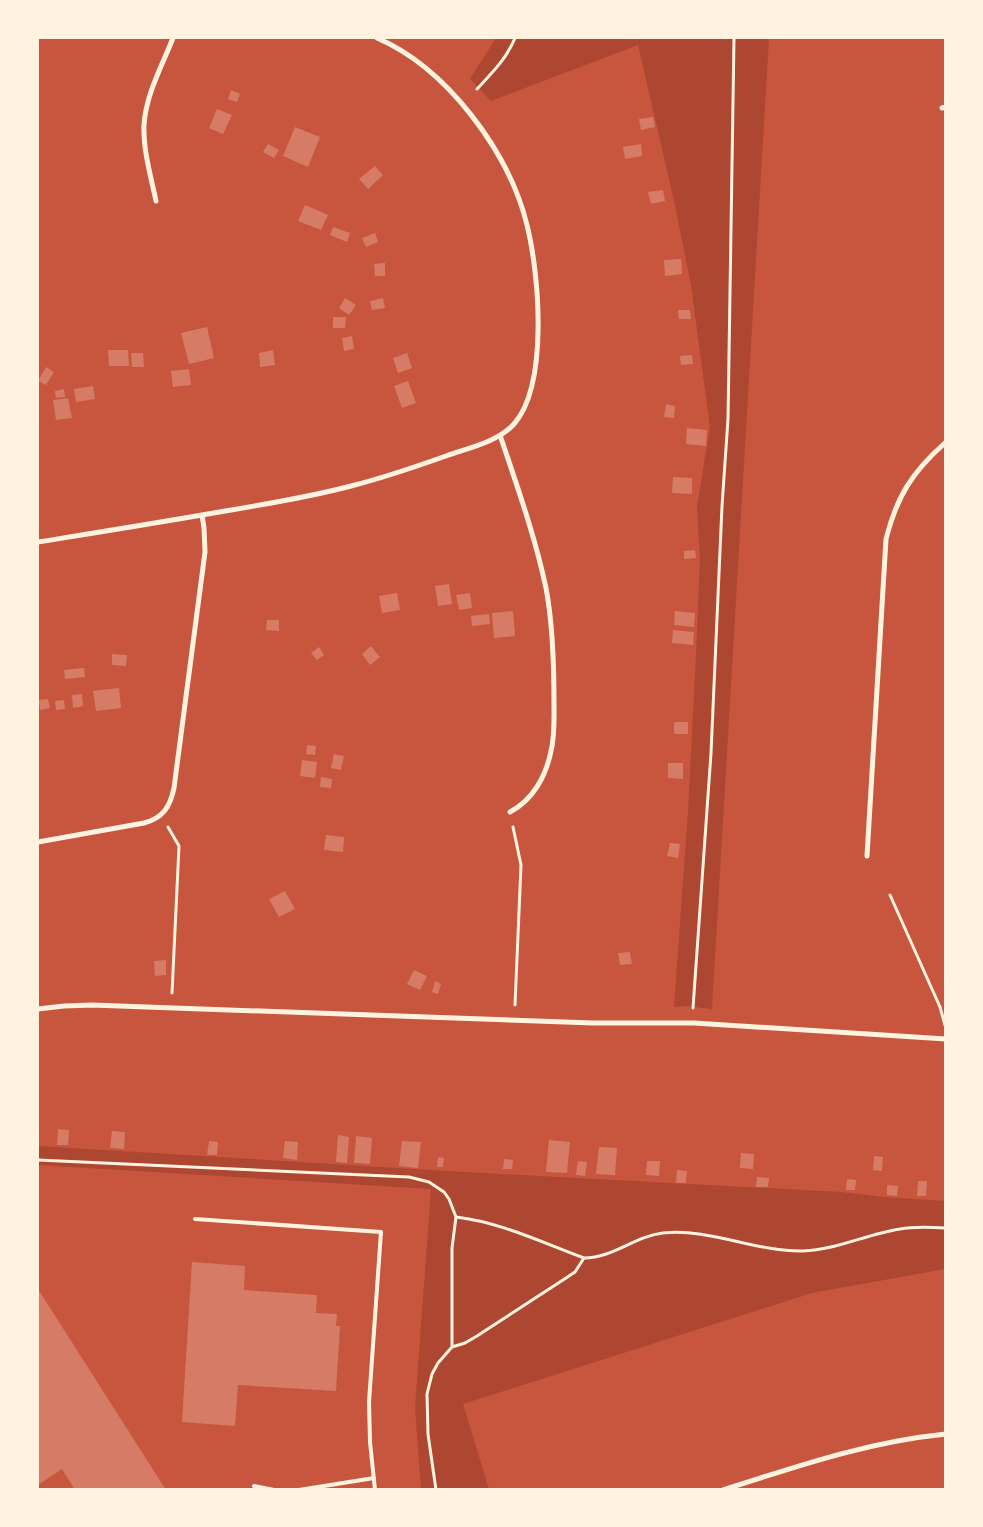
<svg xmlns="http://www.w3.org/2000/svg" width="983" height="1527" font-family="Barlow,sans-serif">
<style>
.green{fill:#ae4732}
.building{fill:#d67c66}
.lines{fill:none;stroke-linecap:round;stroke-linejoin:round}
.path{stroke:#fff3e0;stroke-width:3}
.service{stroke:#fff3e0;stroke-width:4}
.minor{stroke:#fff3e0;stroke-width:5}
</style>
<rect width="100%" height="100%" fill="#c8553d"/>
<!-- green -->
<path class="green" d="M496 38H769L712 1009 686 1006 674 1007 688 812 696 655 700 560 697 506 710 427 691 285 674 201 638 45 491 101 470 79Z
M38 1146 446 1171 841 1192 884 1197 945 1201V1269L812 1293 463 1404 489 1489H421L415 1407 431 1189 38 1165Z"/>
<!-- building -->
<path class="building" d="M231 90 240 94 237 102 228 99Z
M217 109 232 115 223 134 209 128Z
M653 117 655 127 641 130 639 119Z
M295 127 320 137 308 167 283 156Z
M268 144 279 150 274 158 263 152Z
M641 144 642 156 625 159 623 147Z
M375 166 383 175 368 189 359 179Z
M663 190 665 201 651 204 648 192Z
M305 205 328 215 321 230 298 221Z
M333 227 350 233 347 242 330 235Z
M375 233 378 242 366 247 362 238Z
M681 259 682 274 665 276 664 260Z
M385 263V276H375L374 264Z
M345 298 356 305 349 315 339 308Z
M383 298 385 308 372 310 370 301Z
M678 310H690L691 319H679Z
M333 317H346L345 328H333Z
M207 327 214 358 189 364 181 333Z
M352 336 354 349 344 351 342 338Z
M108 350H128L129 366H109Z
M273 350 275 365 260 367 259 353Z
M131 353H143L144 367H132Z
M407 353 412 368 398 373 393 358Z
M692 355 693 364 681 365 680 356Z
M46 367 54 372 46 385 38 381Z
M189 369 191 385 173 387 171 371Z
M408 381 416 403 402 408 394 386Z
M93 386 95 399 76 402 74 389Z
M64 389 65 397 56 398 55 391Z
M68 398 72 418 56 420 53 400Z
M666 404 675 406 674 418 664 417Z
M687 428 707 430 706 446 686 444Z
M673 477 692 478V494L672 493Z
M695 550 696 558 684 559V551Z
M449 584 452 604 438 606 435 586Z
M397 593 400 610 382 613 379 596Z
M470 593 472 608 459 610 456 595Z
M513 611 515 636 494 638 492 613Z
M675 611 695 613 694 627 674 625Z
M489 614 490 624 472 626 471 616Z
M267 620H279V631L266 630Z
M673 630 694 632 693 645 672 643Z
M371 646 380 657 370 665 362 654Z
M319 647 324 655 317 660 311 653Z
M112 654 127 655 126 666 112 665Z
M84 668 85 677 65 679 64 670Z
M119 688 121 708 96 711 93 691Z
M82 694 83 706 73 708 72 695Z
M48 699 50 708 40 710 39 700Z
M64 700 65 709 56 710 55 701Z
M674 722H688V734H674Z
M307 745 316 746 315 755 306 754Z
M334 754 344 756 341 770 331 768Z
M302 760 317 762 315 778 300 776Z
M668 763H683V779L668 778Z
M321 777 332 779 331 788 320 787Z
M326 835 344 837 343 852 324 850Z
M670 843 680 844 678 858 667 856Z
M285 891 295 909 279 917 269 899Z
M630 952 632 964 620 965 618 953Z
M166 960V975L155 976 154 961Z
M414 970 427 976 420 990 407 984Z
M435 981 441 984 438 994 432 992Z
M58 1129 69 1130 68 1145H57Z
M112 1131 125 1132 124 1149 110 1148Z
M338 1135 349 1137 347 1163 336 1162Z
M356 1136 372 1138 370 1164 354 1163Z
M549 1140 570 1142 567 1173 546 1172Z
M209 1141 218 1142 217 1155H207Z
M285 1141 298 1142 297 1160 283 1158Z
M402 1141 421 1142 418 1168 399 1166Z
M599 1147 617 1148 615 1175 596 1174Z
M741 1153 754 1154 753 1169 740 1168Z
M874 1156 883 1157 882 1171 873 1170Z
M438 1157 444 1158 443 1167H437Z
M504 1159 513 1160 512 1169H503Z
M578 1161 587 1162 585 1176 576 1175Z
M647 1161H660L659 1176 646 1175Z
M677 1170 687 1171 686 1183H676Z
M757 1177 769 1178 768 1187H756Z
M847 1179 856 1180 855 1190H846Z
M918 1181H927L926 1196H917Z
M887 1185 898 1186 897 1196 887 1195Z
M192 1262 245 1266 244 1290 317 1295 316 1313 337 1314 336 1326H340L336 1391 238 1385 235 1426 182 1422Z
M38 1289 166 1490H75L62 1469 38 1485Z"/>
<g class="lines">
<!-- path -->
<path class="path" d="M477 89C492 73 507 58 515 38
M168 827 179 846 172 993
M513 827 521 865 515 1005
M890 895 940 1007 945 1025
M693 1008 711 753 722 506 728 419 734 38
M38 1160 409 1177 429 1182 444 1192 449 1199 456 1217 452 1248V1347L438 1363 432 1374 427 1394 428 1434 436 1490
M456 1217C500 1222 543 1243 584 1258 613 1258 635 1236 663 1233 710 1228 756 1252 803 1251 836 1250 867 1234 900 1229 915 1226 930 1227 946 1228
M452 1347 465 1343 477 1336 566 1278 575 1272 584 1258"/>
<!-- service -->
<path class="service" d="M195 1219 381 1232 369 1402 370 1442 375 1490
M254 1486 274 1490
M299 1490 374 1478"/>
<!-- minor -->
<path class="minor" d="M942 108 946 107
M156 201C151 177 143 150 144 125 146 94 162 66 173 38
M500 435C517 486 535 536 546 588 553 625 554 665 554 702 554 718 555 735 551 751 546 776 533 800 510 812
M38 542C100 532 163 522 225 511 267 504 310 497 351 486 383 478 415 467 446 456 468 448 498 442 514 424 549 384 539 273 527 225 509 152 447 68 377 38
M38 842 144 823C163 818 170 807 174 788L205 552 204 528 202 515
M867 856 886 539C897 496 912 472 946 442
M38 1009 64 1006 92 1005 593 1023H694L946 1039
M723 1490C798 1466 867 1442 946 1434"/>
</g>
<!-- border -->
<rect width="983" height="1527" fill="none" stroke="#fff3e0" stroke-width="78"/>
</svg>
